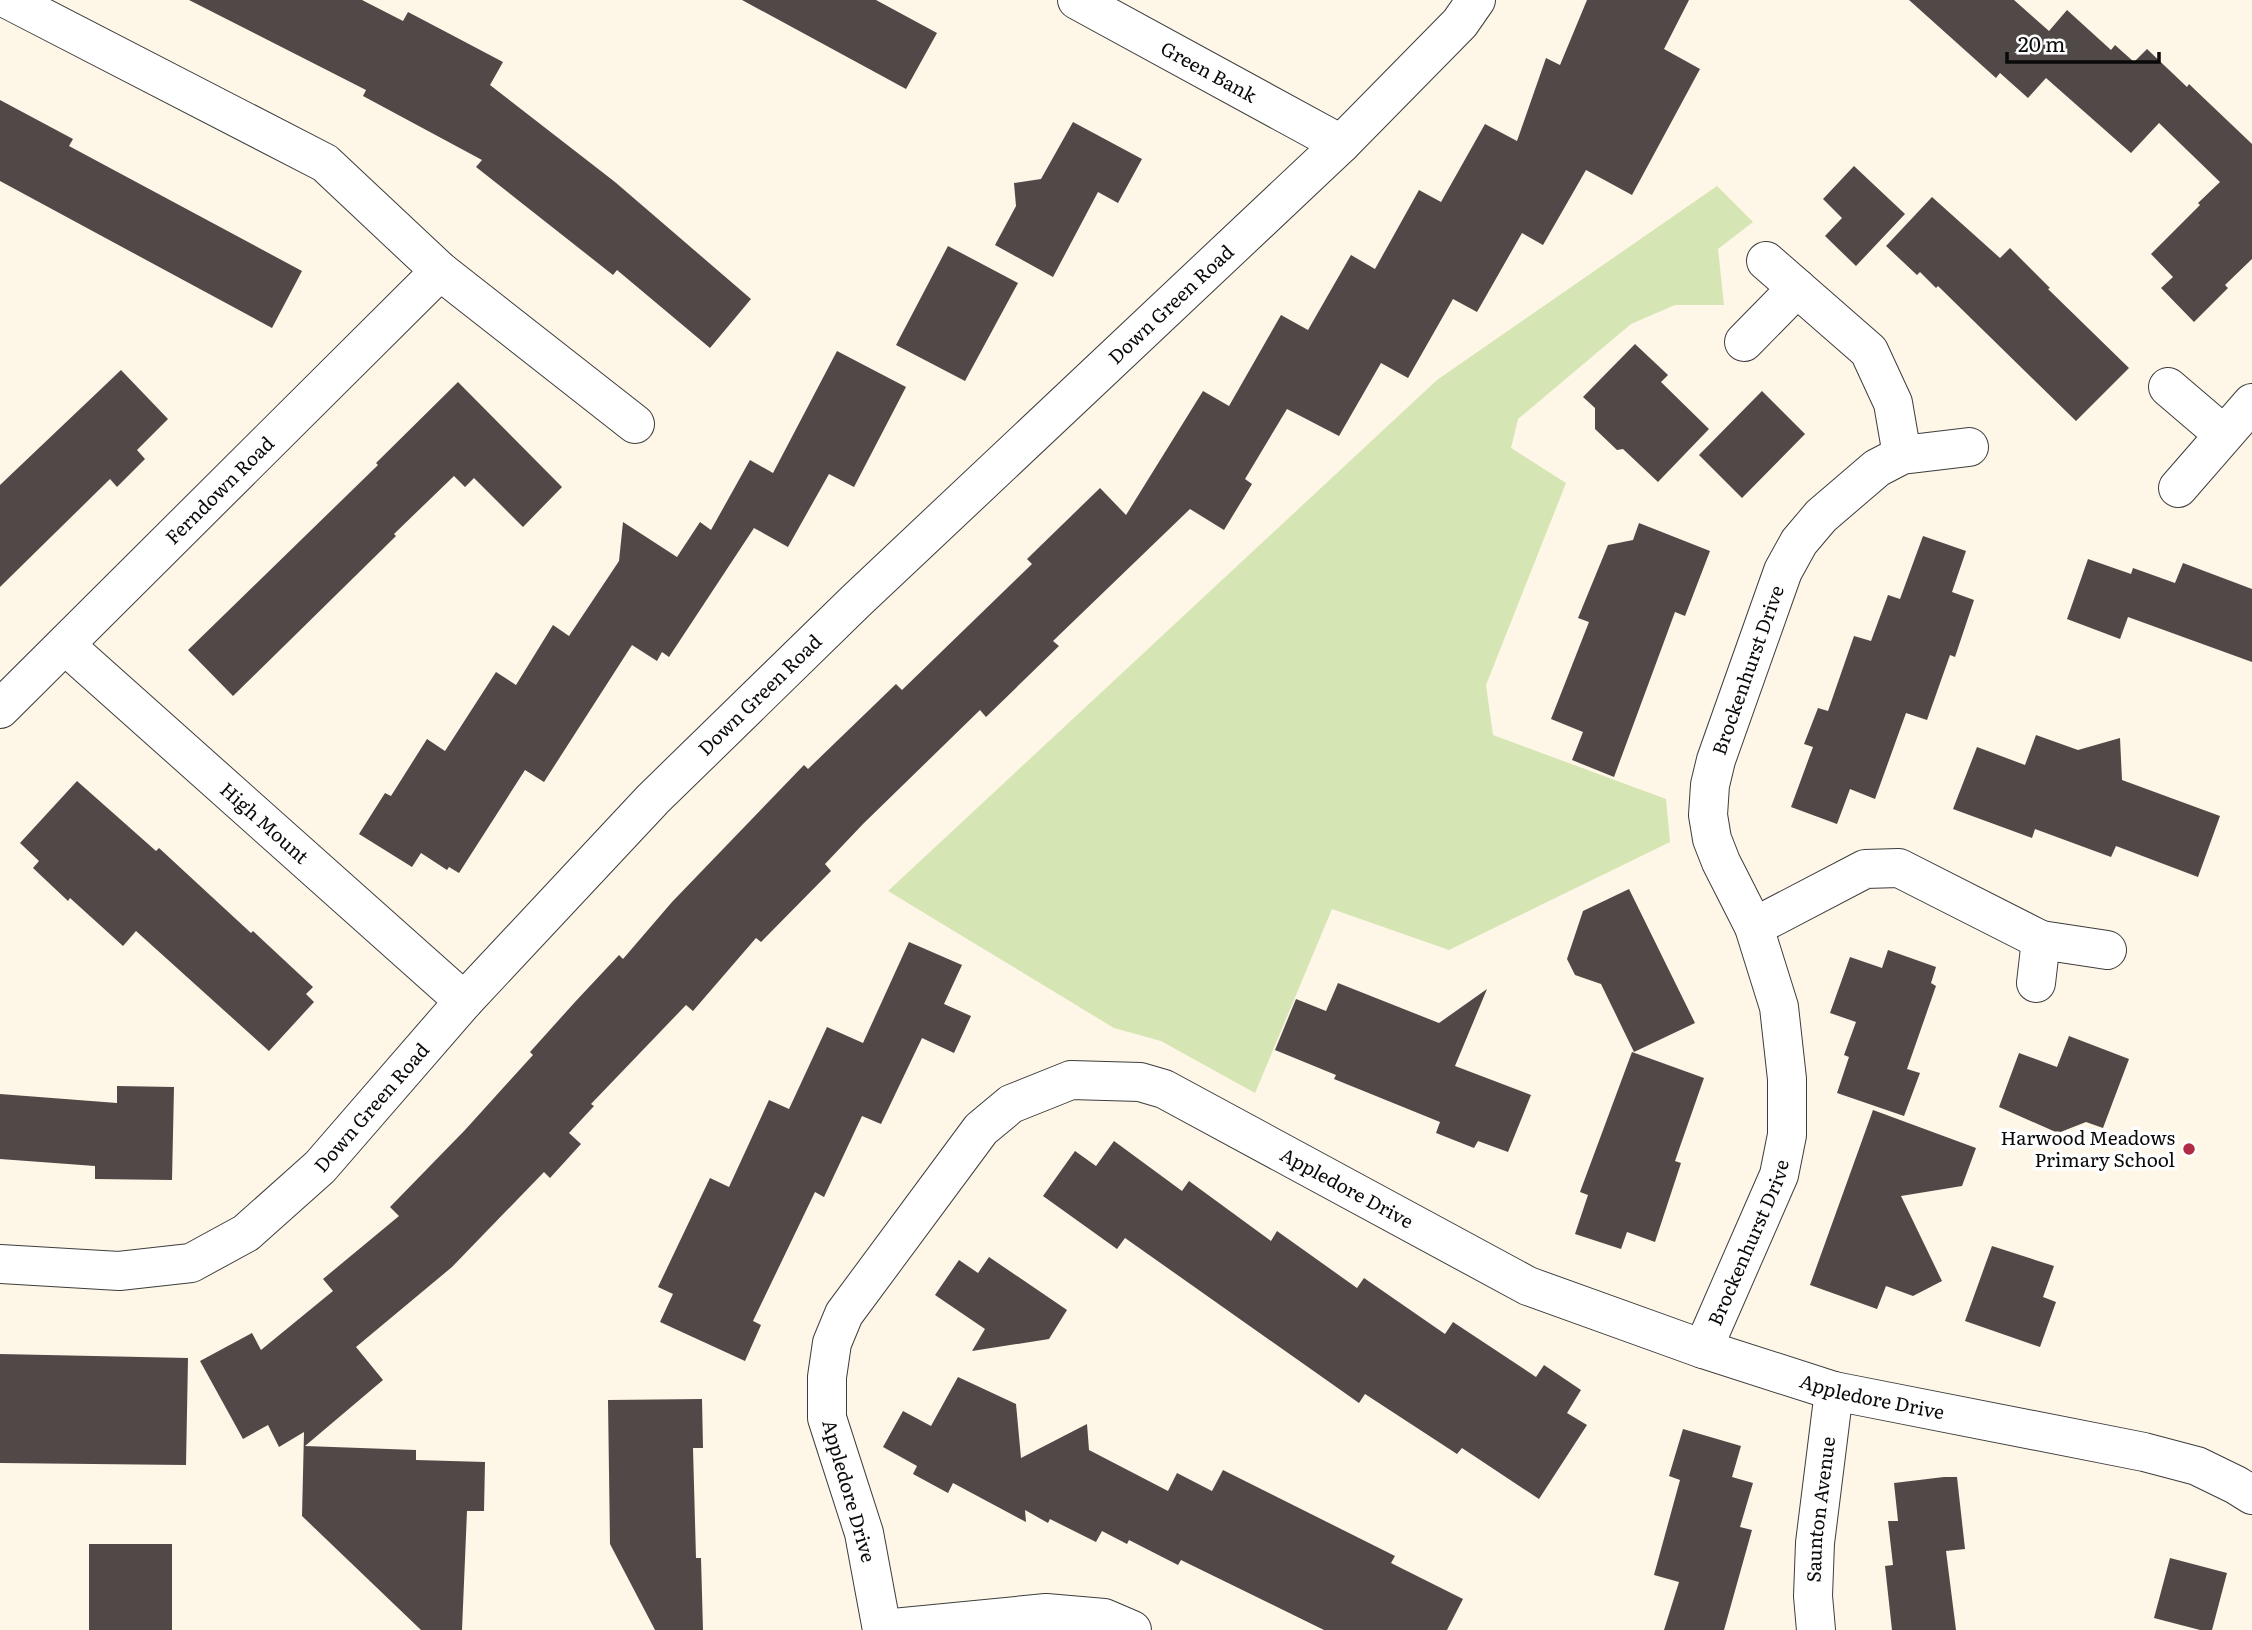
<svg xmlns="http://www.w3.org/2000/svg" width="2252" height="1630" font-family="Literata,serif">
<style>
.green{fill:#d5e5b4}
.building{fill:#514947}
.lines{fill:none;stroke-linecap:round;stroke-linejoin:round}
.minor-casing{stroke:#3d3d3d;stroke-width:40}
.minor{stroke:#fff;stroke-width:38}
.poi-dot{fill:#b02b45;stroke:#fff;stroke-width:2.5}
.labels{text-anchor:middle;stroke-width:7;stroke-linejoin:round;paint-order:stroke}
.street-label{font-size:19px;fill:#0a0a0a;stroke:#fff}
.poi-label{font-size:19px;fill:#0a0a0a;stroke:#fff;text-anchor:end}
</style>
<rect width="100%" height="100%" fill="#fef6e7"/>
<!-- green -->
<path class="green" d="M1717 186 1753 222 1718 249 1724 305H1675L1631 324 1518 419 1511 448 1566 483 1486 685 1493 735 1666 799 1670 842 1449 950 1332 909 1255 1093 1161 1041 1114 1028 888 891 1437 380Z"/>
<!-- building -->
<path class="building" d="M189 0H362L403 21 408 12 448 33 503 62 490 85 615 182 751 299 710 348 617 270 613 275 476 167 482 160 363 96 366 90Z
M742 0H876L937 33 906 89Z
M1587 0H1689L1664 49 1700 69 1632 195 1586 170 1543 245 1522 233 1477 312 1453 299 1408 378 1381 363 1339 436 1287 409 1245 479 1252 484 1224 530 1190 509 1053 641 1059 646 986 717 980 710 863 824 825 864 831 871 761 942 756 938 693 1011 686 1005 591 1104 594 1106 569 1133 581 1144 550 1178 544 1172 452 1267 356 1347 383 1380 305 1446 416 1450V1460L485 1462 484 1511H467L462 1630H421L302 1516 304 1432 279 1447 268 1425 243 1439 200 1361 252 1333 261 1350 333 1291 323 1279 399 1216 390 1207 465 1130 533 1055 530 1052 575 1002 619 955 623 959 672 902 804 765 808 769 896 684 902 690 1032 564 1027 559 1100 488 1126 515 1203 391 1229 406 1281 315 1308 330 1351 255 1375 269 1419 190 1441 202 1485 124 1517 141 1546 58 1560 65Z
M1909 0H2014L2049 31 2067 10 2111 50 2115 45 2134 62 2147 49 2187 87 2189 84 2252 144V259L2225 285 2228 288 2194 322 2161 288 2173 277 2151 254 2200 205 2198 203 2220 182 2159 123 2131 153 2046 78 2028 98 2000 73 1996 78Z
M0 100 73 139 69 146 302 271 272 328 0 181Z
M1073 122 1142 159 1118 203 1098 192 1053 277 995 245 1016 206 1014 183 1041 179Z
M1854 166 1905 214 1856 266 1825 236 1842 218 1823 199Z
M1932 197 2000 258 2010 248 2050 288 2048 289 2129 368 2076 421 1938 286 1936 288 1920 272 1917 275 1886 246Z
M948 246 1018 283 965 381 896 345Z
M1635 344 1668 375 1661 382 1709 429 1658 482 1623 449 1617 450 1595 429V408L1583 397Z
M837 351 906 387 854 487 829 474 788 547 754 528 669 657 662 652 657 661 632 645 544 782 525 770 459 873 449 867 447 870 421 853 412 867 359 834 385 793 391 796 427 739 445 751 496 672 516 685 553 625 569 636 619 561 623 522 677 557 700 522 711 530 750 460 773 473Z
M121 370 168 419 137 450 145 459 117 487 110 479 0 587V485Z
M458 382 562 487 523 527 474 478 465 487 454 476 394 534 396 536 233 696 188 650 378 465 376 463Z
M1762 391 1805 434 1742 498 1699 455Z
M1639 523 1710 551 1685 616 1675 612 1614 777 1572 760 1583 732 1551 719 1589 622 1578 618 1608 545 1633 540Z
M1923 536 1966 551 1952 592 1974 600 1955 657 1950 655 1927 720 1906 713 1875 799 1850 789 1837 824 1791 807 1813 747 1804 744 1818 708 1828 711 1854 636 1871 641 1888 595 1900 599Z
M2088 559 2131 574 2133 568 2175 583 2183 563 2252 589V662L2128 617 2120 639 2067 619Z
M2036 735 2078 750 2120 738 2122 780 2220 816 2198 877 2116 846 2111 857 2035 829 2032 838 1953 809 1977 747 2025 765Z
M77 781 156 851 159 848 251 933 253 931 313 987 306 994 314 1002 269 1051 136 931 123 946 70 898 68 901 33 868 39 861 20 843Z
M1629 889 1695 1023 1634 1052 1601 984 1575 975 1567 959 1583 911Z
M909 942 962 965 944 1004 971 1016 954 1053 922 1038 881 1124 862 1116 824 1197 815 1192 753 1321 761 1325 745 1361 660 1322 673 1294 658 1287 710 1178 729 1187 769 1100 789 1109 827 1027 863 1043Z
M1888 950 1936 967 1931 983 1936 986 1907 1069 1920 1073 1904 1116 1837 1093 1849 1057 1844 1055 1856 1022 1830 1013 1850 957 1882 968Z
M1338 983 1439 1023 1487 989 1455 1066 1531 1095 1508 1152 1478 1141 1474 1148 1436 1133 1440 1122 1334 1079 1336 1075 1275 1050 1296 999 1326 1011Z
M2069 1036 2129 1059 2103 1128 2086 1122 2058 1133 1999 1107 2019 1053 2057 1067Z
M1632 1052 1704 1078 1675 1161 1681 1163 1655 1242 1627 1232 1621 1249 1575 1234 1588 1195 1580 1192Z
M117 1086 174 1087 172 1180 95 1179V1166L0 1159V1094L117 1103Z
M1873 1110 1976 1148 1962 1186 1901 1196 1942 1281 1913 1296 1886 1286 1877 1309 1810 1285Z
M1114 1141 1182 1191 1189 1181 1271 1241 1277 1231 1357 1288 1364 1278 1445 1334 1453 1322 1536 1377 1544 1365 1581 1390 1567 1413 1587 1425 1539 1499 1462 1448 1457 1454 1365 1394 1359 1403 1125 1238 1117 1249 1043 1196 1075 1151 1096 1166Z
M1992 1246 2054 1266 2043 1297 2056 1302 2040 1347 1965 1321Z
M989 1257 1067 1310 1049 1339 972 1351 985 1329 935 1295 959 1260 978 1273Z
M0 1354 188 1358 186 1465 0 1463Z
M958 1377 1016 1404 1021 1458 1087 1424 1089 1450 1168 1491 1177 1473 1212 1491 1223 1470 1395 1556 1391 1563 1463 1599 1447 1630H1324L1181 1560 1178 1565 1129 1540 1127 1544 1102 1531 1096 1542 1050 1519 1048 1523 1025 1510 1026 1522 953 1483 948 1493 913 1474 917 1466 883 1447 903 1411 931 1426Z
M702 1399 703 1448H693L696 1558H701L703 1630H655L610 1544 608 1400Z
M1683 1429 1741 1446 1732 1477 1753 1483 1740 1527 1752 1530 1724 1630H1664L1679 1582 1654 1575 1680 1480 1669 1476Z
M1944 1477H1957L1965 1549 1946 1551 1956 1630H1892L1885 1566 1893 1565 1888 1521H1898L1894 1483Z
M89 1544H172V1630H89Z
M2170 1558 2227 1573 2212 1630H2200L2154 1618Z"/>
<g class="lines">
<!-- minor casing -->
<g class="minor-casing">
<g id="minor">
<path d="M9 0 325 163 440 271 635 424"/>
<path id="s1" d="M1077 0 1341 144"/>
<path d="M1766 261 1869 351 1893 403 1902 455"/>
<path d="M1744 342 1797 288"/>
<path d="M2168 387 2223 434"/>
<path d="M2178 488 2252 403"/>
<path id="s2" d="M66 646 464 1001"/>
<path id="s3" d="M0 709 440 271"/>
<path d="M1754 927 1865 869 1899 868 2041 940"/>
<path d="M2036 983 2041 940 2107 950"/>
<path id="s4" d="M0 1264 119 1271 191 1263 246 1233 320 1167 464 1001 653 799 856 601 1341 144 1460 23 1476 0"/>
<path id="s5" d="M1703 1349 1779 1175 1787 1135V1079L1779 1007 1754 927 1721 862 1712 839 1708 815 1710 785 1716 760 1783 571 1799 542 1821 516 1877 468 1902 455 1969 447"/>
<path d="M883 1629 1046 1613 1104 1618 1132 1630"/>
<path id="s6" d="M882 1630 864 1533 827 1418V1377L832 1343 844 1314 981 1129 1011 1104 1071 1080 1140 1082 1164 1089 1528 1286 1703 1349 1834 1391 2144 1452 2197 1466 2236 1485 2252 1495"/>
<path id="s7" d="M1816 1630 1813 1596 1815 1543 1834 1391"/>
</g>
</g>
<!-- minor -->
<use href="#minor" class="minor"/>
</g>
<!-- markers -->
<circle class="poi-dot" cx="2189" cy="1149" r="7"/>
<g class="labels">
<!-- street labels -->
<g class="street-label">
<text dy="7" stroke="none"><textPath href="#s1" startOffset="150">Green Bank</textPath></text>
<text dy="7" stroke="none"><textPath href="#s4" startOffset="1566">Down Green Road</textPath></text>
<text dy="7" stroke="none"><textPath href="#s3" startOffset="310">Ferndown Road</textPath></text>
<text dy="7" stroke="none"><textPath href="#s5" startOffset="716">Brockenhurst Drive</textPath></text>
<text dy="7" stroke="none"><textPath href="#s4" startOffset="999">Down Green Road</textPath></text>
<text dy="7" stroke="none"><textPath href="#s2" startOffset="266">High Mount</textPath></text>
<text dy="7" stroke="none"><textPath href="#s4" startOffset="432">Down Green Road</textPath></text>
<text dy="7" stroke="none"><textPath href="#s6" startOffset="962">Appledore Drive</textPath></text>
<text dy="7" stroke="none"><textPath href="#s5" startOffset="116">Brockenhurst Drive</textPath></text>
<text dy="7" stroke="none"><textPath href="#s6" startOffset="1530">Appledore Drive</textPath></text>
<text transform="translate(849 1491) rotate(74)" y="7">Appledore Drive</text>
<text dy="7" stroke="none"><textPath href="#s7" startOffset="121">Saunton Avenue</textPath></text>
</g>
<!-- poi labels -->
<g class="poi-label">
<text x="2175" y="1145">Harwood Meadows<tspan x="2175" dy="22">Primary School</tspan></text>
</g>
</g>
<!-- scale -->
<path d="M2007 52v10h152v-10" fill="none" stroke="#0a0a0a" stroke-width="3.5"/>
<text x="2018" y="52" font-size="21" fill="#0a0a0a" stroke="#ffffff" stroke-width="5" paint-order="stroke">20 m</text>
</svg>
